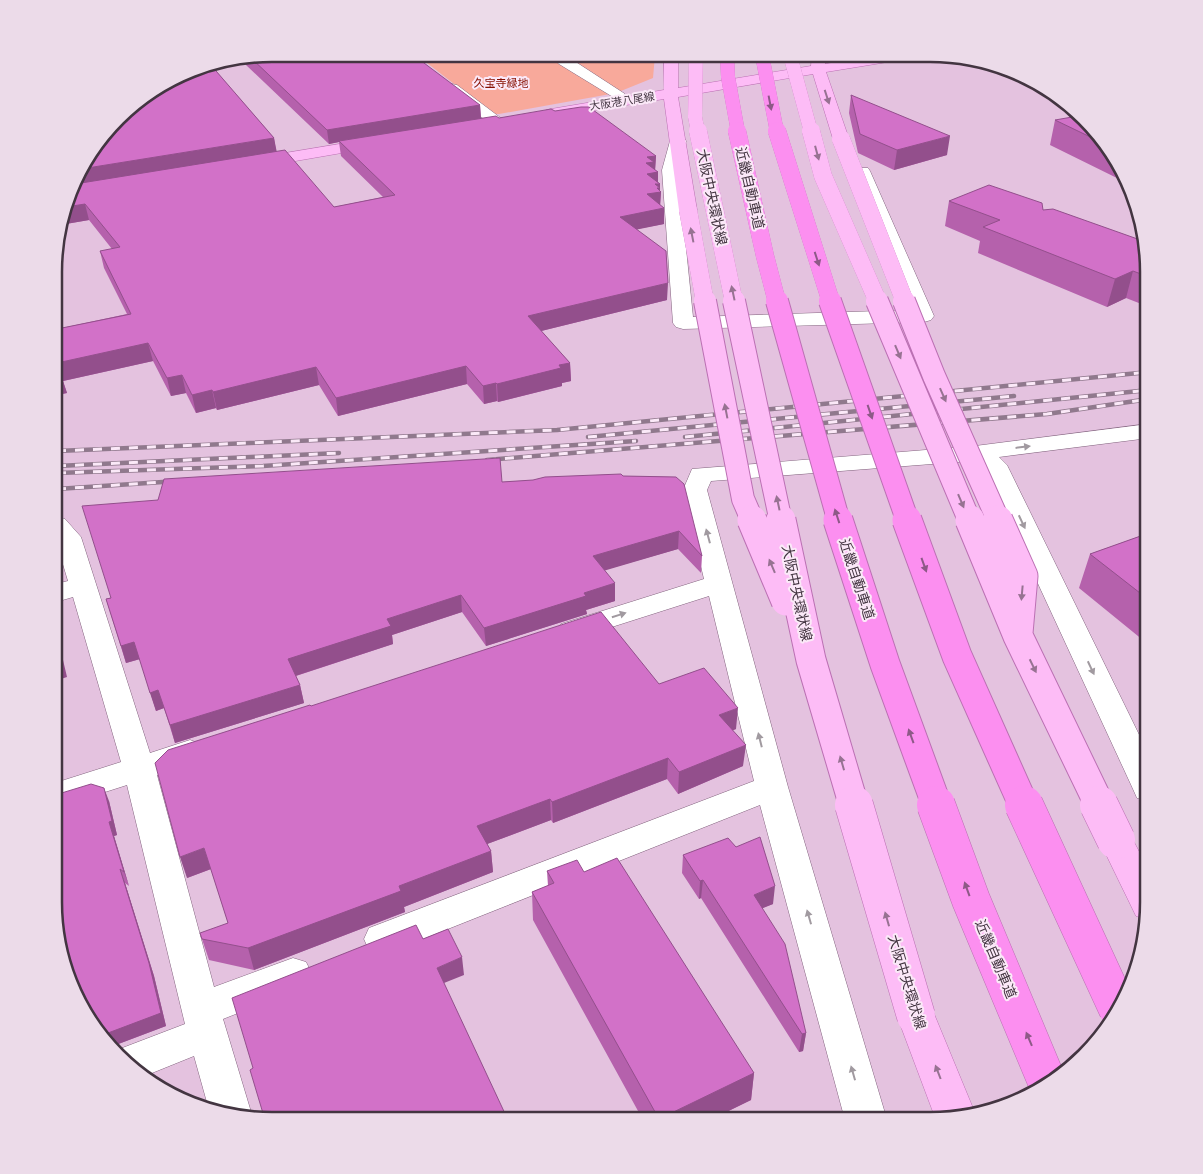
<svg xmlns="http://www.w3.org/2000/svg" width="1203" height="1174" font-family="'Titillium Web','Noto Sans JP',sans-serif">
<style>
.green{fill:#f8a99b}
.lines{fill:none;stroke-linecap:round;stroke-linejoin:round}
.street-casing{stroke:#83657f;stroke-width:1}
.primary-casing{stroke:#bb70b3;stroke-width:1}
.street{fill:#fff;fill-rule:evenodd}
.primary{fill:#fdbcf6;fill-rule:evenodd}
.rail-casing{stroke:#90798d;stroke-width:4.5}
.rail{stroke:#fbe9f8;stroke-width:3;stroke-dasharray:9;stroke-linecap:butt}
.primary-bridge-far4-casing{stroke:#bb70b3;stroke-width:14;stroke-linecap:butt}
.primary-bridge-far3-casing{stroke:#bb70b3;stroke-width:18;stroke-linecap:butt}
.primary-bridge-far2-casing{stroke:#bb70b3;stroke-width:24;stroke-linecap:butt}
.primary-bridge-far1-casing{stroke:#bb70b3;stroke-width:31;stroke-linecap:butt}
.primary-bridge-casing{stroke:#bb70b3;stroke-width:39;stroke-linecap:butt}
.highway-bridge-far4-casing{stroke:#bb70b3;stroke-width:14;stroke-linecap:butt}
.highway-bridge-far3-casing{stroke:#bb70b3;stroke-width:18;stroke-linecap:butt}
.highway-bridge-far2-casing{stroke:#bb70b3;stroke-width:24;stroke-linecap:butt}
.highway-bridge-far1-casing{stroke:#bb70b3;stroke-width:31;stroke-linecap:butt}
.highway-bridge-casing{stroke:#bb70b3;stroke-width:39;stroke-linecap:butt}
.primary-bridge-far4{stroke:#fdbcf6;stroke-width:14}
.primary-bridge-far3{stroke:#fdbcf6;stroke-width:18}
.primary-bridge-far2{stroke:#fdbcf6;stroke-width:22}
.primary-bridge-far1{stroke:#fdbcf6;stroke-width:29}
.primary-bridge{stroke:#fdbcf6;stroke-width:38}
.highway-bridge-far4{stroke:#fc8ff0;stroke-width:14}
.highway-bridge-far3{stroke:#fc8ff0;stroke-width:18}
.highway-bridge-far2{stroke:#fc8ff0;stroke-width:22}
.highway-bridge-far1{stroke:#fc8ff0;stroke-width:29}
.highway-bridge{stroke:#fc8ff0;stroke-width:38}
.wall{fill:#b561ac}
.shaded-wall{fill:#934f8c}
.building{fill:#d271c8;stroke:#934f8c}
.oneway{fill:#977292}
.oneway2{fill:#8d5987}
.oneway3{fill:#a19aa0}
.labels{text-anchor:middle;stroke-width:4;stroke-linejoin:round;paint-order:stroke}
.far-park-label{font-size:11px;fill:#860f01;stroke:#fbe9f8}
.far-street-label{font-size:11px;fill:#433541;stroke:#fbe9f8}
.street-label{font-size:14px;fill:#433541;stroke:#fbe9f8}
.rim{fill:none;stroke:#433541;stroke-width:2.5}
</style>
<rect width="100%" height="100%" fill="#e4c2df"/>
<!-- green -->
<path class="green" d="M430 54 655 55 653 78 616 93 499 114H493L427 63 439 61Z"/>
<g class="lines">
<!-- street casing -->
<g class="street-casing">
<path id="street" d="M272 54H289L282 58 206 69 200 66Z
M550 55H565L625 94 623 97H613L559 64Z
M452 84 457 85 502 119 505 122 502 125H492L447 91 445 88 447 85Z
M678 136 684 138 686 141 678 170 693 317 911 310 854 171 856 168H868L870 171 934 316 931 320 924 322 683 329 676 327 673 323 662 170 670 141 672 138Z
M1149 424V438L999 457 1007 465 1149 755V801L1137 798 1133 789 985 469 971 461 711 481 707 490 788 787 887 1120H845L760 805 395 950 382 955 369 950 364 939 369 928 754 781 709 596 571 640 561 638 557 631 561 624 704 579 683 490 692 469 975 446Z
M56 516 65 519 81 537 150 753 190 740 201 744 206 752 201 760 157 775 214 987 293 958 306 962 312 974 306 986 223 1019 251 1112 248 1117 208 1106 194 1056 147 1075 117 1050 185 1024 127 785 55 808V783L121 762 73 597 56 602V584L68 581 56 541Z"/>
</g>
<!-- primary casing -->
<g class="primary-casing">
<path id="primary" d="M664 55H678V88L811 66 812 55H826L825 64 879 55H912L906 59 826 72 849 139 847 142H835L833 139 813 74 678 97 697 210 694 214 688 215 682 214 679 210 664 99 551 117 546 116 544 113 546 110 551 109 664 90Z
M376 138 382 140 384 143 382 146 255 168 249 166 247 163 249 160 255 158Z
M1116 827 1128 831 1149 870 1148 920 1136 916 1099 840 1104 831Z
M916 999 930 1004 975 1113 936 1120 897 1016 902 1004Z"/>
</g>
<!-- street -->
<use href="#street" class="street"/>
<!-- primary -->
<use href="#primary" class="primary"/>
<!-- rail casing -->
<g class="rail-casing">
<path id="rail" d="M588 437 1014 396
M685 437 1149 390
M57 451 557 430 1149 372
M487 460 1047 414 1149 399
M57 466 339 453
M57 473 263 466 636 441
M57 489 178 481"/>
</g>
<!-- rail -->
<use href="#rail" class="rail"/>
<!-- primary-bridge-far4 casing -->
<g class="primary-bridge-far4-casing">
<path id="primary-bridge-far4" d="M696 55 695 117 698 132
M790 55 811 132"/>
</g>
<!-- primary-bridge-far3 casing -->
<g class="primary-bridge-far3-casing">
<path id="primary-bridge-far3" d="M698 131 734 302
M811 131 823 176 878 302
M841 139 905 302
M688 210 705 302"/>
</g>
<!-- primary-bridge-far2 casing -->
<g class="primary-bridge-far2-casing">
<path id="primary-bridge-far2" d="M705 301 743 499 753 522
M734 301 781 522
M877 301 970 522
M904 301 934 376 999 522"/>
</g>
<!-- primary-bridge-far1 casing -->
<g class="primary-bridge-far1-casing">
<path id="primary-bridge-far1" d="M752 520 786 601
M781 520 811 660 854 806
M970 520 1018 636 1100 806
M998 520 1023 576 1018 633"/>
</g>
<!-- primary-bridge casing -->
<g class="primary-bridge-casing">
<path id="primary-bridge" d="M854 805 916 1016
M1099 805 1116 840"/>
</g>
<!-- highway-bridge-far4 casing -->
<g class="highway-bridge-far4-casing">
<path id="highway-bridge-far4" d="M727 55 728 77 738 132
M762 55 777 132"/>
</g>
<!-- highway-bridge-far3 casing -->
<g class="highway-bridge-far3-casing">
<path id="highway-bridge-far3" d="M737 131 765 256 777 302
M777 131 831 302"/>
</g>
<!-- highway-bridge-far2 casing -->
<g class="highway-bridge-far2-casing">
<path id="highway-bridge-far2" d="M777 301 839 522
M830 301 908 522"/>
</g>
<!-- highway-bridge-far1 casing -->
<g class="highway-bridge-far1-casing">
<path id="highway-bridge-far1" d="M838 520 885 664 937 806
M907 520 957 656 1024 806"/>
</g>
<!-- highway-bridge casing -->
<g class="highway-bridge-casing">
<path id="highway-bridge" d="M936 805 971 900 1048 1084
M1024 805 1118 1009"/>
</g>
<!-- primary-bridge-far4 -->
<use href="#primary-bridge-far4" class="primary-bridge-far4"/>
<!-- primary-bridge-far3 -->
<use href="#primary-bridge-far3" class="primary-bridge-far3"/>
<!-- primary-bridge-far2 -->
<use href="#primary-bridge-far2" class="primary-bridge-far2"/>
<!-- primary-bridge-far1 -->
<use href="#primary-bridge-far1" class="primary-bridge-far1"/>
<!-- primary-bridge -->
<use href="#primary-bridge" class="primary-bridge"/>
<!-- highway-bridge-far4 -->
<use href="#highway-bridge-far4" class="highway-bridge-far4"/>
<!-- highway-bridge-far3 -->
<use href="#highway-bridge-far3" class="highway-bridge-far3"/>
<!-- highway-bridge-far2 -->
<use href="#highway-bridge-far2" class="highway-bridge-far2"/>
<!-- highway-bridge-far1 -->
<use href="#highway-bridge-far1" class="highway-bridge-far1"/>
<!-- highway-bridge -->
<use href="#highway-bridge" class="highway-bridge"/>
</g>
<!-- wall -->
<path class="wall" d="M272 54 480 105 481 118H499L555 111 656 156 655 170 658 172V182L660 184V191L661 192 660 205 664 224 637 229 667 300 541 331 570 363 571 381 562 383V386L498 402 497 401 484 404 467 384 338 416 319 385 217 410 216 408 196 413 186 393 171 396 153 361 63 381 67 393 57 395V329L127 314 104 268 100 251 112 249 89 220 60 225 83 163 202 65 213 64V68L274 138 276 151 334 207 383 197 341 156 339 142 329 144 246 65 245 58Z
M851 95 947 155 894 170 858 153 849 113Z
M1055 120 1104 139 1126 180 1123 181 1050 145Z
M949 201 1043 210 1149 258V307L1126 298 1107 307 978 253 980 241 945 226Z
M623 476 676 477 702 556 701 573 678 549 604 570 615 601 586 610 587 614 486 646 462 612 392 635 393 644 296 676 300 685 304 703 175 743 164 708 156 711 140 659 126 663 106 599 502 482Z
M1149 533V645L1079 588 1090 554Z
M659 684 736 729 733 730 743 766 678 794 667 779 553 823 551 820 487 844 491 851 493 872 404 907 405 912 254 970 209 960 202 939 228 923 211 869 187 878 311 706Z
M109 801 117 835 114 836 129 886 125 883 154 976 166 1026 113 1046Z
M683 855 773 904 762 908 806 1033 803 1051 799 1052 701 898 699 899 682 873Z
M547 871 584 872 754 1073 751 1100 710 1120H643L533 920 532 892 548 886Z"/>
<!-- shaded-wall -->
<path class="shaded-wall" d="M480 105 481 119 339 141V142L329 144 327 130Z
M950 136 947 155 894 170 897 150Z
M274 138 277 153 74 186 81 169Z
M656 156 655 171 658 172V184H660V192H661L660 207 647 210 646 163 647 157Z
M85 204 89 220 60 225 66 207Z
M664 208V224L620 233V217Z
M1133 271 1126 298 1107 307 1115 279Z
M668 283 667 300 529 334 528 316Z
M148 343 153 361 63 381 67 393 57 395V363Z
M570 363 571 381 562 383V386L498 402 497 384 559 365Z
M466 366 467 384 338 416 336 398Z
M316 367 319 385 217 410 213 392Z
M182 375 186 393 171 396 167 378Z
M496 383 497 401 484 404 483 386Z
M212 390 216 408 196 413 192 395Z
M679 531 678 549 593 574V556Z
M56 548 58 555 56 556Z
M615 583V601L586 610 587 614 486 646 484 628 584 593Z
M461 595 462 612 392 635 393 644 292 677 288 659 387 619Z
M56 630 67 677 55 681 56 658Z
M134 642 140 659 126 663 121 646Z
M300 685 304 703 175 743 170 725Z
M158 690 164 708 156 711 150 693Z
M738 708 736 729 718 736 719 715Z
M746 745 743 766 678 794 679 772Z
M668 758 667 779 553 823 552 802Z
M104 788 109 801 117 835 114 836 129 886 124 872 109 822Z
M550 799 551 820 479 847 477 826Z
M204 848 211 869 187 878 180 857Z
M491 851 493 872 404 907 405 912 254 970 248 948 399 886Z
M120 869 125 883 154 976 166 1026 113 1046 100 1036Z
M703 880 701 898 699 899 700 881Z
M775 886 773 904 751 913 754 895Z
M462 957 464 975 439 985 437 968Z
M806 1033 803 1051 799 1052 802 1034Z
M754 1073 751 1100 710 1120H659V1119Z"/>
<!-- building -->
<path class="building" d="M272 54H412L480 105 327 130 250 57Z
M210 64 274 138 81 169 83 163 128 108 202 65Z
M851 95 950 136 897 150 860 134Z
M581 107H589L656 156 647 157 654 162 646 163 658 172 647 174 660 184H655L660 188H657L661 192 647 194 664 208 620 217 666 251 668 283 528 316 570 363 559 365 561 368 497 384 496 383 483 386 466 366 336 398 316 367 213 392 212 390 192 395 182 375 167 378 148 343 57 363V329L131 314 100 251 120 247 85 204 66 207 75 184 285 150 334 207 395 195 339 141 496 116 499 118 551 109 555 111Z
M1078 116 1104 139 1107 145 1055 120Z
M989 185 1042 203 1043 210 1053 209 1146 242 1149 258V277L1133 271 1115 279 983 227 1000 220 949 201Z
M57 367 61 375 57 376Z
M500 458 502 482 533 480 545 477 621 474 623 476 676 477 684 484 702 556 679 531 593 556 615 583 584 593 586 596 484 628 461 595 387 619 391 626 288 659 300 685 170 725 158 690 150 693 134 642 121 646 106 599 111 598 82 506 158 500 164 479Z
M1149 533V600L1090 554Z
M601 612 659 684 704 668 738 708 719 715 746 745 679 772 668 758 552 802 550 799 477 826 491 851 399 886 401 891 248 948 202 939 200 933 228 923 204 848 180 857 155 763 168 750 310 705 311 706Z
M56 640 60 657 56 658Z
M91 784 104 788 112 821 109 822 124 872 120 869 149 963 161 1013 100 1036 70 985 54 916 55 795Z
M760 837 775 886 754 895 785 944 806 1033 802 1034 703 880 700 881 683 855 728 838 736 847Z
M617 858 754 1073 659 1119 532 892 554 883 547 871 577 860 584 872Z
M416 925 423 939 448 929 462 957 437 968 508 1120H265L250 1070 253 1068 232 998Z"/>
<!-- one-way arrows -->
<defs><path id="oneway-solid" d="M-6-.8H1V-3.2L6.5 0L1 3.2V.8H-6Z" transform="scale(1.25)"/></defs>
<g class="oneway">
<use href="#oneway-solid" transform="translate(827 97) rotate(72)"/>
<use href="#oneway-solid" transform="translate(817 153) rotate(75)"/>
<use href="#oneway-solid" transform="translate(692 235) rotate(-101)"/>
<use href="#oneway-solid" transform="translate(733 293) rotate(-102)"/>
<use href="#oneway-solid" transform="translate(898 352) rotate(67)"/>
<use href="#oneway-solid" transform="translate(943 395) rotate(66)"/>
<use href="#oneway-solid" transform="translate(726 411) rotate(-101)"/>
<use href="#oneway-solid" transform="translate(961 501) rotate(67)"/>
<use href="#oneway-solid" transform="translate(778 503) rotate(-102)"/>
<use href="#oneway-solid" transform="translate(772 566) rotate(-113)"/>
<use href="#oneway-solid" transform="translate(1022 593) rotate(95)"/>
<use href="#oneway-solid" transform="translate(1033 666) rotate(64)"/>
<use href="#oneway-solid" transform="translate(842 763) rotate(-106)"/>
<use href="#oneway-solid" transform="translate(887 919) rotate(-106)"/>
<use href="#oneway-solid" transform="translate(938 1072) rotate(-111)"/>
</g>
<g class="oneway2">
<use href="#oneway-solid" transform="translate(770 103) rotate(79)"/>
<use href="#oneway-solid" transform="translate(817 259) rotate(72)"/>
<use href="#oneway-solid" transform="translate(870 412) rotate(71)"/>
<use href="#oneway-solid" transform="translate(837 516) rotate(-108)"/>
<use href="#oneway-solid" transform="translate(924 565) rotate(70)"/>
<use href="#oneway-solid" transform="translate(911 736) rotate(-110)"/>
<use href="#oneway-solid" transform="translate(967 889) rotate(-110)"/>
<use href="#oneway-solid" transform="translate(1029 1039) rotate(-113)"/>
</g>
<g class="oneway3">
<use href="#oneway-solid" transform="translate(1023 447) rotate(-7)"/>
<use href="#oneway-solid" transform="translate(1022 522) rotate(65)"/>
<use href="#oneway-solid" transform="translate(708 536) rotate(-105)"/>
<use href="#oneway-solid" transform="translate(619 615) rotate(-18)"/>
<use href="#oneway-solid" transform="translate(1091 668) rotate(65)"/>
<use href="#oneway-solid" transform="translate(760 740) rotate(-104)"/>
<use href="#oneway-solid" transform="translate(809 917) rotate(-106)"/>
<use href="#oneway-solid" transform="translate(853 1073) rotate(-106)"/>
</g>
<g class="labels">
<!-- far-park labels -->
<g class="far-park-label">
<text x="501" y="87">久宝寺緑地</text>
</g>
<!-- far-street labels -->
<g class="far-street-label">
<text transform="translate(622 101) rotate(-9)" y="4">大阪港八尾線</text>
</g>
<!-- street labels -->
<g class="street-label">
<text transform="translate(750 188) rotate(77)" y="5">近畿自動車道</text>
<text transform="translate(712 197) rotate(78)" y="5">大阪中央環状線</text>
<text transform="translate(857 579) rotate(72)" y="5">近畿自動車道</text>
<text transform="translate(797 593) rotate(78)" y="5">大阪中央環状線</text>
<text transform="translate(996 959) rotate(67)" y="5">近畿自動車道</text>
<text transform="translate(907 982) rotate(73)" y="5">大阪中央環状線</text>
</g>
</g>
<!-- crop -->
<path d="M0 0H1203V1174H0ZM272 62H930A210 210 0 0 1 1140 272V902A210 210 0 0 1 930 1112H272A210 210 0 0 1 62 902V272A210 210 0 0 1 272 62Z" fill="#ecdbe9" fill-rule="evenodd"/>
<path class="rim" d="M272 62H930A210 210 0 0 1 1140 272V902A210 210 0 0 1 930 1112H272A210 210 0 0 1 62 902V272A210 210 0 0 1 272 62Z"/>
</svg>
